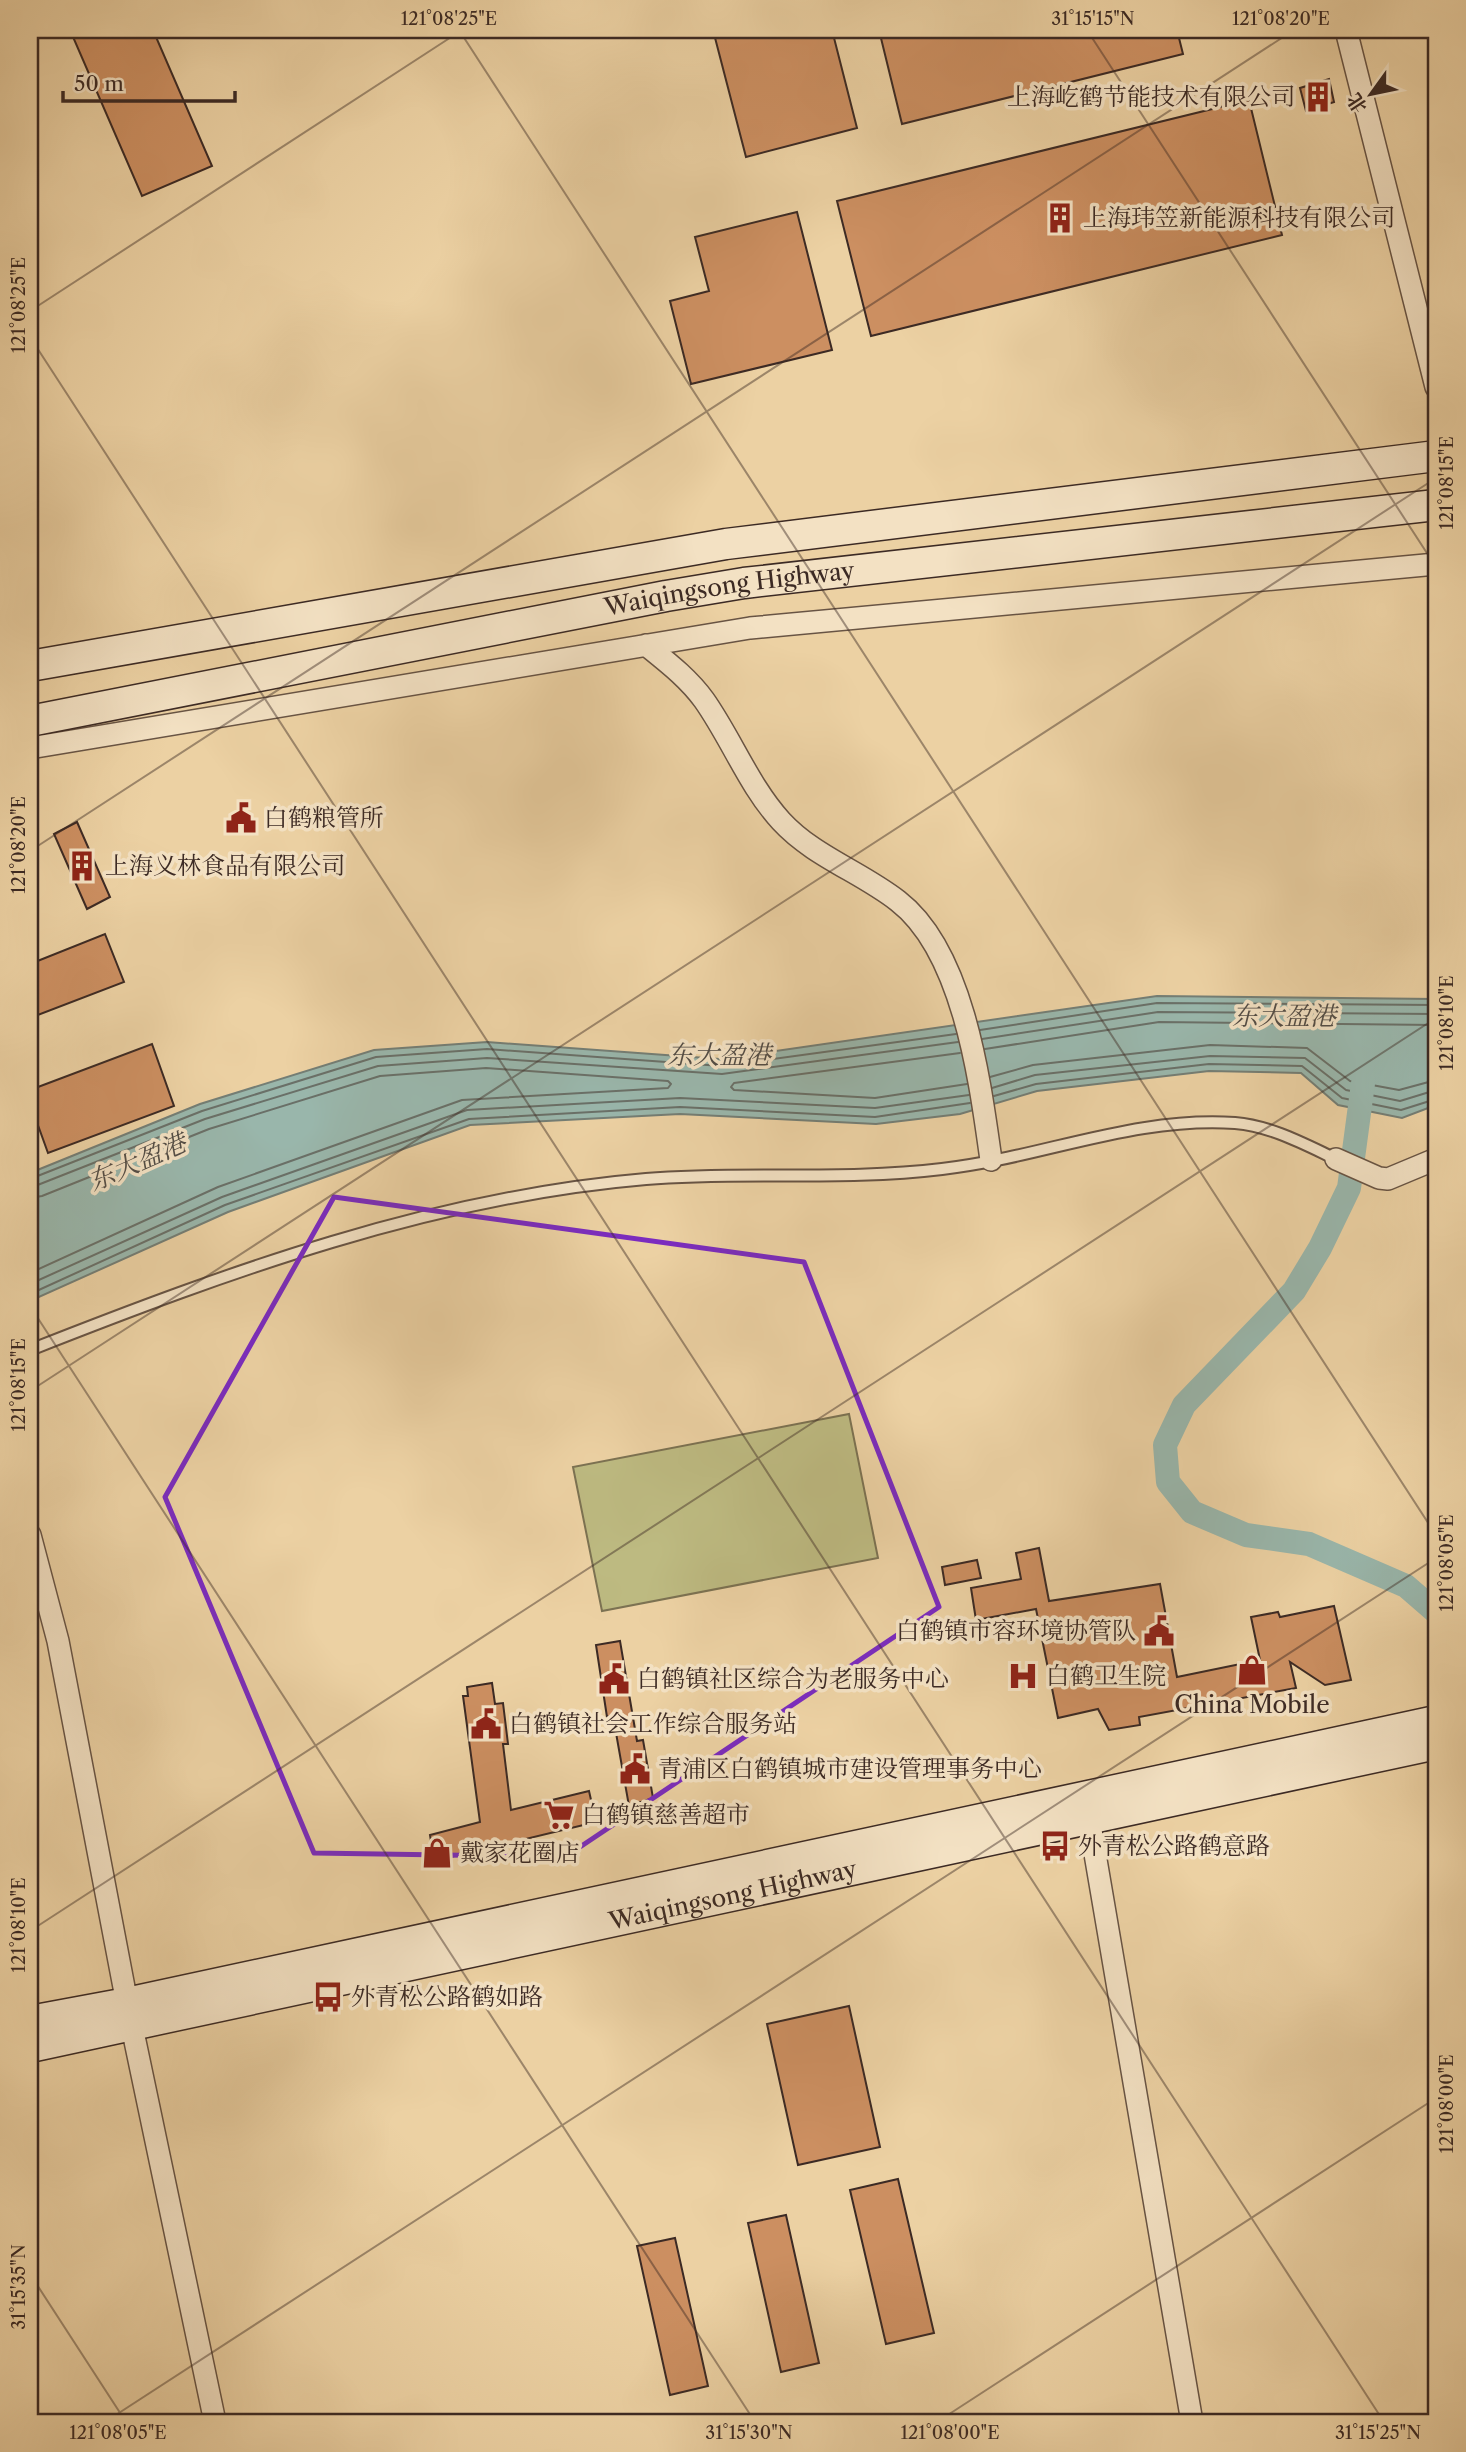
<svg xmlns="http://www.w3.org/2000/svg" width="1466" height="2452" font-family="'Libre Caslon Text','Noto Serif SC',serif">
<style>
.green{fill:#bdba81;stroke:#7c7252;stroke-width:2}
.water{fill:#99b6ab;stroke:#747e75;stroke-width:2}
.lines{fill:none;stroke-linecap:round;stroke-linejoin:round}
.shore{stroke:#6a7068;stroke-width:2}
.canal{stroke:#99b6ab;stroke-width:24}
.building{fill:#cc8f61;stroke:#3c2a24;stroke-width:2}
.service-casing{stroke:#685444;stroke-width:14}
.minor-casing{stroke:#685444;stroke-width:24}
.secondary-casing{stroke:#3c2a24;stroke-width:33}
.service{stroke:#f3e1c3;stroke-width:10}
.minor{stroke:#f3e1c3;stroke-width:21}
.secondary{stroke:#f3e1c3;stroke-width:30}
.marked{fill:none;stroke:#7b2cbf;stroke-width:5;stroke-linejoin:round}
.ticks{fill:none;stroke:#3c2a24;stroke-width:2;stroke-opacity:0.45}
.labels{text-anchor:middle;stroke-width:7;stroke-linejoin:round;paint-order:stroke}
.poi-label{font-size:24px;fill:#3c2a24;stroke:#f3e1c3;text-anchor:start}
.street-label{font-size:24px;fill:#3c2a24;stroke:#f3e1c3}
.water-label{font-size:26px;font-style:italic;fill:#534d46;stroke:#f3e1c3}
.neatline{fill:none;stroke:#3c2a24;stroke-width:2.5}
.ticks-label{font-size:18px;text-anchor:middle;fill:#3c2a24}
</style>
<rect width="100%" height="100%" fill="#ecd1a3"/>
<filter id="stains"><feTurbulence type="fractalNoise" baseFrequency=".00286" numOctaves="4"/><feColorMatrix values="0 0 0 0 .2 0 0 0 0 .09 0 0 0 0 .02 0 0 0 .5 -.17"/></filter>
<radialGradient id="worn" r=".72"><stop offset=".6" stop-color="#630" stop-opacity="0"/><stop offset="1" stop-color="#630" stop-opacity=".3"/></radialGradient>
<!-- green -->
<path class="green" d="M849 1414 878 1558 602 1611 573 1467Z"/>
<!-- water -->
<path class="water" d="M1157 996 1436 999V1105L1402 1118 1338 1105 1301 1073 1209 1071 1037 1091 960 1114 876 1124 680 1114 470 1125 228 1212 30 1301V1173L200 1104 374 1050 487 1042 720 1059Z"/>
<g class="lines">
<!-- shore -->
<path class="shore" d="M980 1030 1157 1003 1436 1005
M982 1039 1158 1012 1436 1014
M985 1049 1159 1022 1436 1025
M960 1053 734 1083 731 1087 734 1090 875 1098 967 1084
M990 1077 1033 1065 1210 1045 1307 1048 1350 1081 1399 1090 1436 1080
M992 1088 1035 1075 1210 1056 1305 1058 1346 1090 1400 1101 1436 1090
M994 1096 1036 1084 1209 1064 1302 1066 1342 1098 1401 1110 1436 1099
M30 1179 202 1111 376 1057 487 1049 721 1066 956 1034
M30 1188 205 1119 378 1066 487 1058 722 1074 958 1042
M30 1198 42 1196 209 1129 380 1076 486 1068 668 1081 671 1084 668 1088 462 1100 218 1187 30 1273
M30 1284 222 1197 467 1110 680 1098 875 1108 969 1095
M30 1294 225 1205 469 1119 680 1107 875 1117 970 1103"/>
<!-- canal -->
<path class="canal" d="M1364 1076 1349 1188 1320 1248 1294 1291 1184 1405 1165 1445 1168 1482 1192 1512 1246 1535 1309 1544 1406 1586 1436 1612"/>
</g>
<!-- building -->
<path class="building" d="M70 30H153L212 166 142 196Z
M713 30H832L857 128 746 157Z
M879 30H1177L1183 54 902 124Z
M1329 79 1334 102 1306 111 1300 88Z
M1249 100 1282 235 871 336 837 201Z
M797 212 832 350 691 384 670 301 709 291 695 237Z
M77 822 110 897 87 909 54 834Z
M105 934 124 982 30 1018V964Z
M152 1044 174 1106 48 1153 30 1103V1090Z
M1039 1548 1049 1601 1160 1584 1177 1677 1260 1660 1251 1617 1278 1612 1280 1617 1334 1606 1351 1680 1325 1685 1290 1662 1296 1688 1139 1717 1140 1725 1109 1730 1098 1709 1058 1718 1036 1609 976 1620 971 1588 1021 1579 1016 1553Z
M977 1560 981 1578 945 1585 942 1567Z
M620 1641 637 1741 643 1740 653 1798 629 1806 613 1716 607 1717 596 1645Z
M492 1683 495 1704 503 1703 508 1744H503L511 1810 589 1791 596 1822 434 1861 430 1835 480 1822 463 1696H468L467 1687Z
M849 2006 880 2147 798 2165 767 2024Z
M898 2179 934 2333 886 2344 850 2190Z
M786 2215 819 2363 781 2372 748 2223Z
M675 2238 708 2386 670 2395 637 2246Z"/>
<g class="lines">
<!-- service casing -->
<g class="service-casing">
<path id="service" d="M30 1350C228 1272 432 1197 646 1179 744 1171 844 1181 942 1169 1040 1158 1134 1116 1235 1123 1271 1126 1304 1144 1336 1159"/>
</g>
<!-- minor casing -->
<g class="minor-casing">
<path id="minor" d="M1346 30 1436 387
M646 645C667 662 688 678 704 700 731 738 749 786 781 821 813 856 861 872 898 901 964 952 980 1082 991 1160
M30 748 750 628 1436 564
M1336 1159 1379 1178 1388 1179 1436 1159
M30 1535 58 1641 127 2003 215 2422
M1087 1807 1192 2422"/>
</g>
<!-- secondary casing -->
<g class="secondary-casing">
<g id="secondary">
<path d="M30 666 726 544 1436 456"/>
<path id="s1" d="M30 721 666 596 744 583 1436 505"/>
<path d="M30 2021 127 2003 1436 1721"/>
<path id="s2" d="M30 2047 1436 1744"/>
</g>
</g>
<!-- service -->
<use href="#service" class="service"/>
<!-- minor -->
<use href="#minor" class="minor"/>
<!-- secondary -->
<use href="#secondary" class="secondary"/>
</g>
<!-- marked area -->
<path class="marked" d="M334 1197 804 1262 939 1607 565 1857 314 1853 165 1497Z"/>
<!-- ticks -->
<path class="ticks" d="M459 30 1436 1535M1087 30 1436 567M30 311 462 30M30 337 1384 2422M30 851 1294 30M30 1306 755 2422M30 1391 1436 478M30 1931 1436 1018M30 2274 126 2422M105 2422 1436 1558M937 2422 1436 2098"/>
<!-- icons -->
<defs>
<g id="building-bare" transform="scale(2.415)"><path d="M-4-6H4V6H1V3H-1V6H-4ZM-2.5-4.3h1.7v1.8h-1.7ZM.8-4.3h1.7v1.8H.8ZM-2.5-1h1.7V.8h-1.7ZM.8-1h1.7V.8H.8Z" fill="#8f2418" stroke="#f3e1c3" stroke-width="2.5" paint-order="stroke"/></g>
<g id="civic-bare" transform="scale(2.415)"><path d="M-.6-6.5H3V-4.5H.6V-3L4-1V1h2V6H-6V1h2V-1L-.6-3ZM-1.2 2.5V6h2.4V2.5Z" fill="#8f2418" stroke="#f3e1c3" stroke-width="2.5" paint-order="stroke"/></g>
<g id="shop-bare" transform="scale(2.415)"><path d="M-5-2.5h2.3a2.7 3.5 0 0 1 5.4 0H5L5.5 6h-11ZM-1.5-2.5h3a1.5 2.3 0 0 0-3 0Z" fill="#8f2418" stroke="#f3e1c3" stroke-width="2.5" paint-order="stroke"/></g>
<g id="hospital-bare" transform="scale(2.415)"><path d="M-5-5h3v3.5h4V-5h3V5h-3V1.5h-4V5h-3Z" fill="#8f2418" stroke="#f3e1c3" stroke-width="2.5" paint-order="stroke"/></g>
<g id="supermarket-bare" transform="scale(2.415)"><path d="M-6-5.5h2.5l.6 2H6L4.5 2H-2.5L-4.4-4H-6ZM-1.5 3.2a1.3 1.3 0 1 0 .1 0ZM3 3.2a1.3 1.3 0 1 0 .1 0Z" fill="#8f2418" stroke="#f3e1c3" stroke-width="2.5" paint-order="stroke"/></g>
<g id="bus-bare" transform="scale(2.415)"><path d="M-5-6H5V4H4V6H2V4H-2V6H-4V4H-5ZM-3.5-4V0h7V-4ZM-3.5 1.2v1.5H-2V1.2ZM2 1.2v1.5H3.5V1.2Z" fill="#8f2418" stroke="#f3e1c3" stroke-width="2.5" paint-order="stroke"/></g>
</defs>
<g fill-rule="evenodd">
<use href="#building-bare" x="1318" y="97"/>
<use href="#building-bare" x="1060" y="218"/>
<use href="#civic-bare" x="241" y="818"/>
<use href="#building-bare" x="82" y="866"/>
<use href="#civic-bare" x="1159" y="1631"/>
<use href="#shop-bare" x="1252" y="1670"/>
<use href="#hospital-bare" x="1023" y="1676"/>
<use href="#civic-bare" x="614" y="1679"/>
<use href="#civic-bare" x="486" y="1724"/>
<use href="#civic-bare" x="635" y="1769"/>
<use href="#supermarket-bare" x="559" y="1815"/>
<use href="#bus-bare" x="1055" y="1846"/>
<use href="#shop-bare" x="437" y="1853"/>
<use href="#bus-bare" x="328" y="1997"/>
</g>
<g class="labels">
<!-- poi labels -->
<g class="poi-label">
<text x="1295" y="105" text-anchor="end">上海屹鹤节能技术有限公司</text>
<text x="1083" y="226">上海玮笠新能源科技有限公司</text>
<text x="264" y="826">白鹤粮管所</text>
<text x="105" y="874">上海义林食品有限公司</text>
<text x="1136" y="1639" text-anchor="end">白鹤镇市容环境协管队</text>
<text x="1046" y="1684">白鹤卫生院</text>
<text x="637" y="1687">白鹤镇社区综合为老服务中心</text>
<text x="1252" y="1713" text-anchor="middle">China Mobile</text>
<text x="509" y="1732">白鹤镇社会工作综合服务站</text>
<text x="658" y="1777">青浦区白鹤镇城市建设管理事务中心</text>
<text x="582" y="1823">白鹤镇慈善超市</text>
<text x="1078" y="1854">外青松公路鹤意路</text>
<text x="460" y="1861">戴家花圈店</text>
<text x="351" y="2005">外青松公路鹤如路</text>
</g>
<!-- street labels -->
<g class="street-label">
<text dy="8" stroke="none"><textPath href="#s1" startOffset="712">Waiqingsong Highway</textPath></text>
<text dy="8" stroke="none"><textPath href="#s2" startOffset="719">Waiqingsong Highway</textPath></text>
</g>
<!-- water labels -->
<g class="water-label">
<text x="1284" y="1025">东大盈港</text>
<text x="719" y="1064">东大盈港</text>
<text transform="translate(137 1162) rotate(-24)" y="9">东大盈港</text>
</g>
</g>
<!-- margin -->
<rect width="1466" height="2452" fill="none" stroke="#ecd1a3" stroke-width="77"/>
<!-- north arrow -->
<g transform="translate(1371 94) rotate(237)" stroke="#f3e1c3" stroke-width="5" paint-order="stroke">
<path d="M0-5L12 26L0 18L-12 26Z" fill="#3c2a24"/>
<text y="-10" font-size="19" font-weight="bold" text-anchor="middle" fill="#3c2a24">北</text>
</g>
<!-- scale -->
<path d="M63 91v10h172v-10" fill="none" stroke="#3c2a24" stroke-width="3.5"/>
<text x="74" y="91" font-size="21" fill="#3c2a24" stroke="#f3e1c3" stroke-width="5" paint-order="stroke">50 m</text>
<rect x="38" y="38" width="1390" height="2376" class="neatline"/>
<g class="ticks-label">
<text x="449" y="25">121°08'25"E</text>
<text x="1093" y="25">31°15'15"N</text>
<text x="1281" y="25">121°08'20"E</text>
<text transform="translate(19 305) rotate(-90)" y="6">121°08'25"E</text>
<text transform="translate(1447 483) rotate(-90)" y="6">121°08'15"E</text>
<text transform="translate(19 845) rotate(-90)" y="6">121°08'20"E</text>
<text transform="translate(1447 1023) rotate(-90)" y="6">121°08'10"E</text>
<text transform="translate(19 1385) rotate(-90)" y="6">121°08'15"E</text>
<text transform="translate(1447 1563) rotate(-90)" y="6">121°08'05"E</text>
<text transform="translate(19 1925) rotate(-90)" y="6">121°08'10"E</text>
<text transform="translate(1447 2104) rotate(-90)" y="6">121°08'00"E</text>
<text transform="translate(19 2287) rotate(-90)" y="6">31°15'35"N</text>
<text x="118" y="2439">121°08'05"E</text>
<text x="749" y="2439">31°15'30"N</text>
<text x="950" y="2439">121°08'00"E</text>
<text x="1378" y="2439">31°15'25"N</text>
</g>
<rect width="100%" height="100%" filter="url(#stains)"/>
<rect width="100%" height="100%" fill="url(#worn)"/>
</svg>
